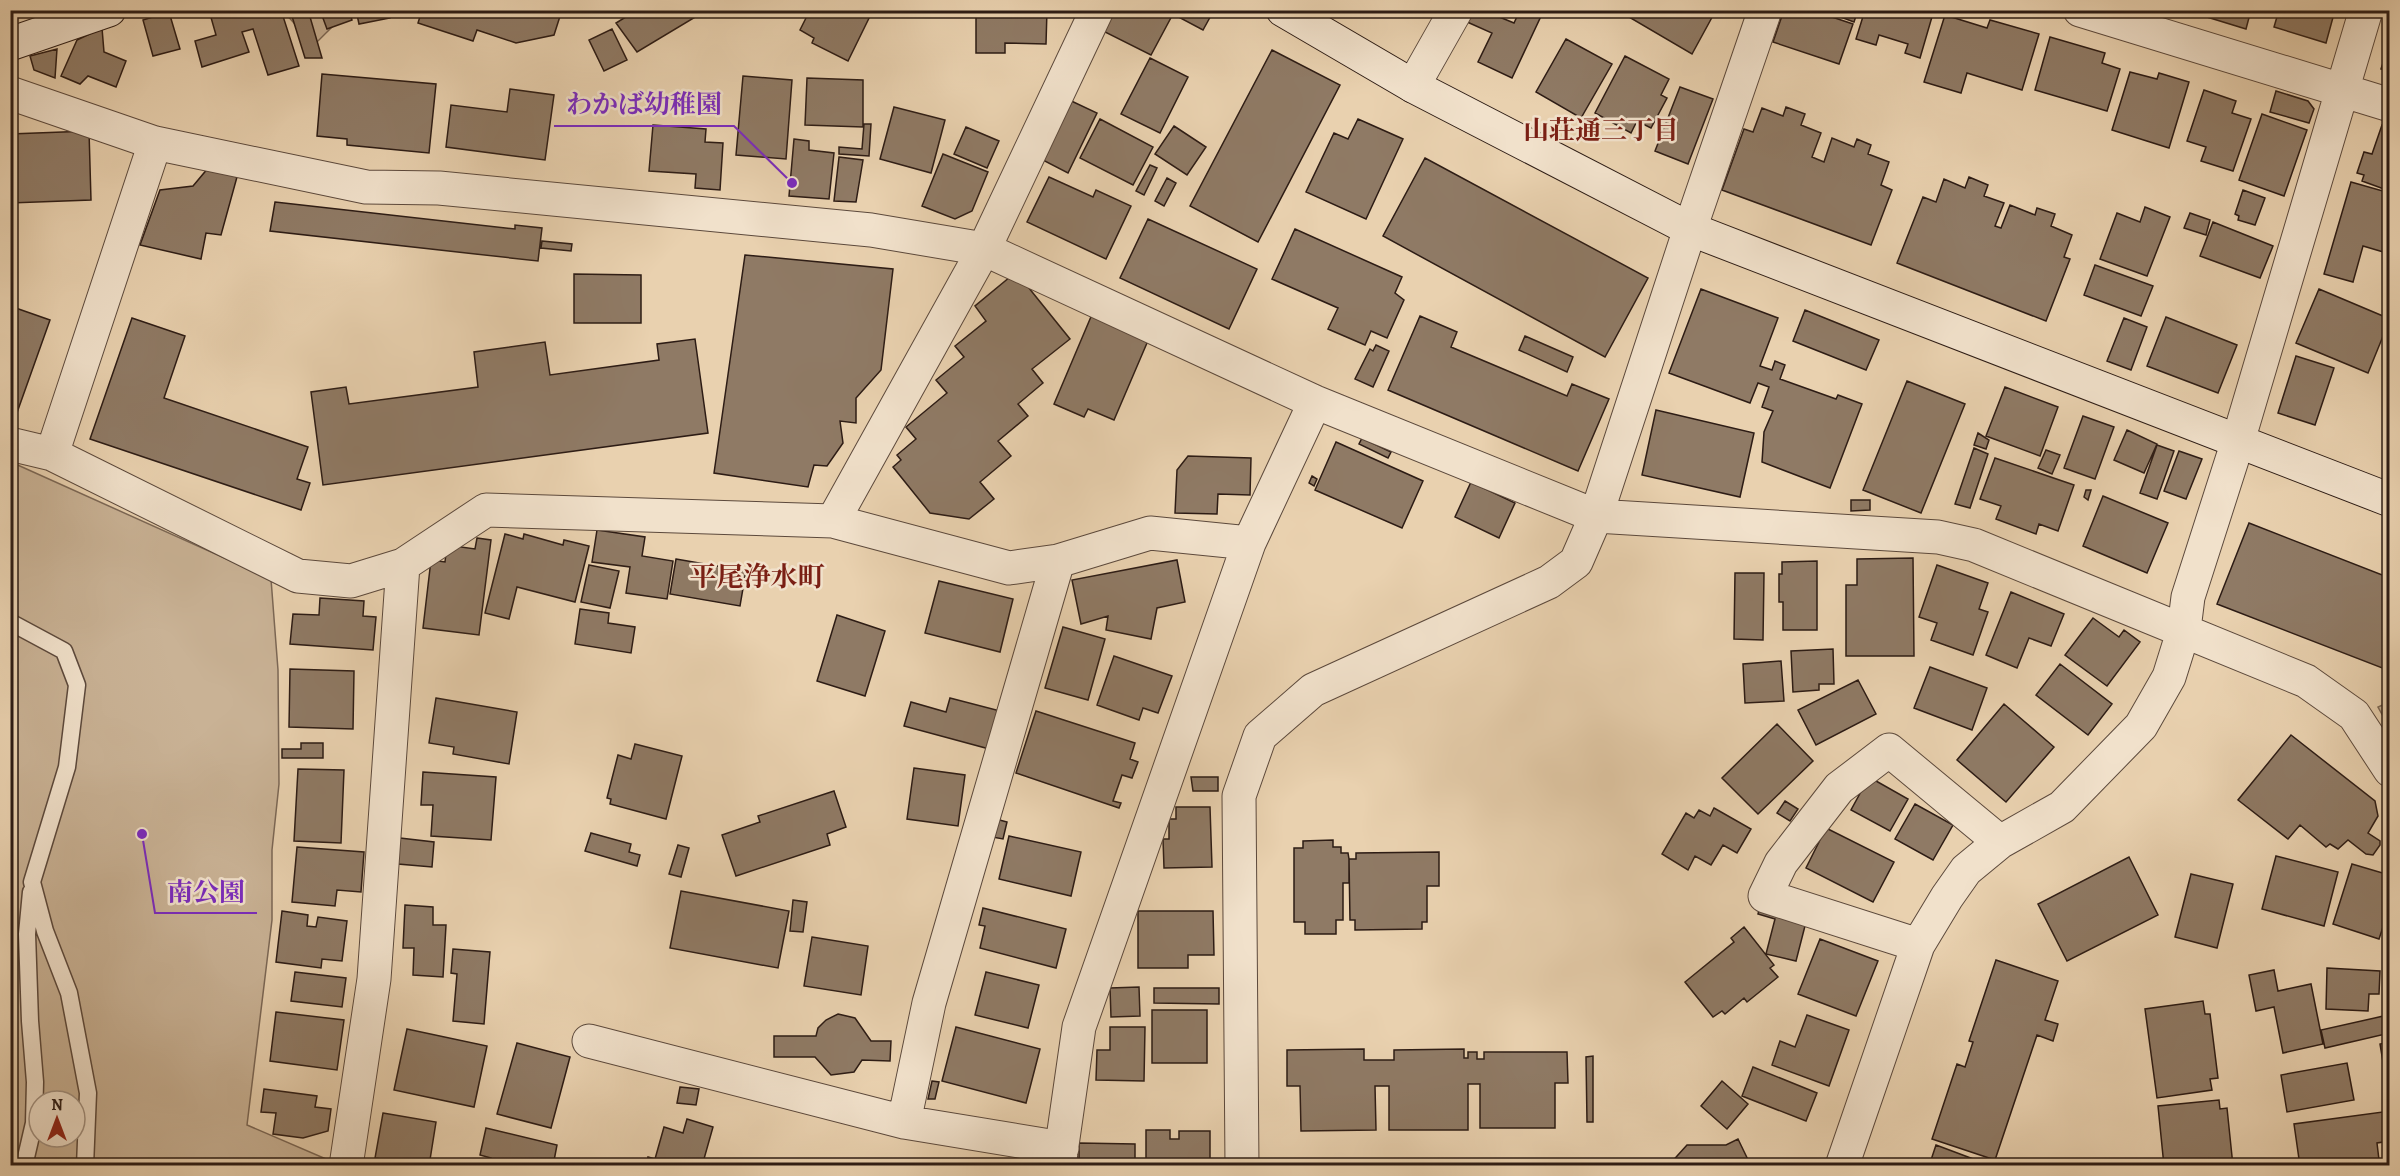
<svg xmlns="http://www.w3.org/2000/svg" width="2400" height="1176" font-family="Alegreya,'Noto Serif JP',serif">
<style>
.green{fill:#c9b295;stroke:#7b6755;stroke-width:1.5;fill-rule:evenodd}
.building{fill:#8f7a65;stroke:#2d1c15;stroke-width:1.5}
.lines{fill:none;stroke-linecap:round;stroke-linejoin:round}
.lane-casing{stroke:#5c493c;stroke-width:19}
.street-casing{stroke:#5c493c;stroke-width:35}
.secondary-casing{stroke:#2d1c15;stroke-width:35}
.lane{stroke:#f1e1cb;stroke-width:16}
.street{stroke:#f1e1cb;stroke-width:33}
.secondary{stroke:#f1e1cb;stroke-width:33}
.labels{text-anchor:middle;stroke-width:5;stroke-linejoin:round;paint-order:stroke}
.neighbourhood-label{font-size:26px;font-weight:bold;fill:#7a1f14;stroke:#f1e1cb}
.quarter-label{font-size:27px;font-weight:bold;fill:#7a1f14;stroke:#f1e1cb}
.leader{fill:none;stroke:#7b2cbf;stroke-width:2}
.callout-dot{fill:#7b2cbf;stroke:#f1e1cb;stroke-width:2}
.callout-label{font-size:26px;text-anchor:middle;font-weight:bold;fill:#7b2cbf;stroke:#f1e1cb;stroke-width:5;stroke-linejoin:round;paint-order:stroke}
</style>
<rect width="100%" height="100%" fill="#e9d1af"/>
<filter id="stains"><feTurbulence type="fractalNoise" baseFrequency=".00333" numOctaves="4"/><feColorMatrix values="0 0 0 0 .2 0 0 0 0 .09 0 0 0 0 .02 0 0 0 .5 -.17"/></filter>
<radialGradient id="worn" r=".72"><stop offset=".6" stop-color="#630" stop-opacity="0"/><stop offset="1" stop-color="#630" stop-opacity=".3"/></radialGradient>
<!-- green -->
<path class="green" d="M283 11H348L314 45Z
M11 462 271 579 278 670 279 784 272 850V920L247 1125 340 1165 11 1166ZM39 1101H75V1137H39Z
M2389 702V727L2378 707Z"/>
<!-- building -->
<path class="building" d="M222 10H233L234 13 281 10 299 66 268 75 253 29 242 32 249 52 202 67 195 41 216 35 210 14Z
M290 10H308L322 58H305Z
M320 10H349L352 20 327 29Z
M356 10H389L390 18 359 24Z
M422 10H562L554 35 516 43 477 30 473 41 418 23Z
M637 10H707L637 52 616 23Z
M807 10H873L848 61 812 43 814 38 800 30 809 12Z
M976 10H1047L1046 44 1005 43V53H976Z
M1109 10H1120L1129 15 1131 10H1214L1203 30 1173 14 1151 55 1099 29Z
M1470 10H1500L1497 16 1514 23 1520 10H1534L1542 14 1512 78 1478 62 1492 33 1465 21Z
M1617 10H1716L1692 54Z
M1784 10H1811L1853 24 1839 64 1773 42Z
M1822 10H1858L1854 22Z
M1865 10H1934L1920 58 1905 53 1908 44 1879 35 1876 45 1856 39Z
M2184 10H2251L2246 29Z
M2279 10H2335L2326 43 2274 27Z
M169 12 180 49 153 56 143 20Z
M1945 15 1987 28 1990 20 2039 34 2022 90 1967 73 1961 93 1924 82Z
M102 28 104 52 126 61 116 87 88 76 80 84 61 76 77 40Z
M612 29 627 60 604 71 589 40Z
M2050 37 2105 53 2102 63 2120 69 2107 111 2035 90Z
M1566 39 1612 64 1581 118 1536 92Z
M2390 42V71L2381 69Z
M57 49 55 78 34 70 30 56Z
M1272 50 1340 85 1258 242 1190 206Z
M1625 56 1669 79 1661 95 1667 98 1651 128 1637 121 1631 133 1595 113Z
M1150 58 1188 77 1160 133 1121 114Z
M2130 72 2157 79 2159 73 2189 82 2169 148 2112 130Z
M322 74 436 84 429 153 347 145V139L317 136Z
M743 76 792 80 786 159 736 155Z
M807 78 863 80V127L805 125Z
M1680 87 1713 99 1688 164 1655 151Z
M510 89 554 95 545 160 446 147 451 105 507 112Z
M2204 90 2236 101 2232 113 2251 119 2233 171 2201 161 2206 147 2187 141Z
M2276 91 2308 101 2314 109 2309 123 2270 112Z
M1065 98 1097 113 1068 173 1035 156Z
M894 107 945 120 931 173 880 159Z
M1786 107 1805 114 1801 125 1821 133 1812 157 1824 162 1832 138 1854 147 1857 139 1871 145 1868 154 1889 162 1881 185 1892 190 1871 245 1722 190 1744 129 1753 132 1762 108 1783 116Z
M2262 114 2307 130 2284 196 2239 180Z
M1100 119 1153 147 1133 185 1080 158Z
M1358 119 1403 139 1366 219 1306 192 1334 133 1348 139Z
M864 124H871L869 156 839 154V147L862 149Z
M653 125 706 129 705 142 723 143 720 190 695 188 696 174 649 171Z
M2382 125 2390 128V174L2384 189 2362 181 2364 175 2357 173 2364 152 2372 154Z
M1174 126 1206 147 1187 175 1155 154Z
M966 127 999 141 987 168 954 154Z
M89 131 91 200 10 203V134Z
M794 139 809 141V150L834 153 829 199 789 196Z
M943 154 988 172 972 211 955 219 922 206Z
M839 157 863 160 856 202 834 201Z
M1425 158 1648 278 1605 357 1383 236Z
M1150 165 1157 168 1144 195 1136 191Z
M209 167 237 177 221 235 206 233 201 259 140 245 160 190 193 186Z
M1049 177 1093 197 1096 190 1131 206 1106 259 1027 222Z
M1969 177 1988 185 1984 196 2004 203 1995 226 2001 228 2010 205 2035 215 2037 208 2055 214 2051 226 2072 235 2064 257 2070 259 2046 321 1897 263 1923 197 1936 202 1944 179 1965 188Z
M1167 178 1176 183 1164 206 1155 201Z
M2351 182 2390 193V254L2363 246 2353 282 2324 274Z
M2243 190 2265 198 2255 225 2238 220 2239 216 2235 214Z
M275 202 515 229V225L542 228 538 261 270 231Z
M2145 207 2170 217 2147 276 2100 259 2117 213 2140 222Z
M2190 213 2210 220 2206 235 2184 228Z
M1148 219 1257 269 1229 329 1120 278Z
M2213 222 2273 246 2260 278 2200 256Z
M1295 229 1402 277 1395 293 1404 300 1387 338 1371 331 1365 345 1328 329 1338 308 1272 279Z
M542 241 572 244 571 251 541 248Z
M745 255 893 269 881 370 856 398V423L840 421 843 443 827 466 814 465 808 487 714 473Z
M2095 265 2153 286 2141 316 2084 295Z
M1016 272 1070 339 1032 369 1043 383 1018 404 1028 416 998 441 1011 456 980 482 994 499 969 519 930 513 893 467 901 460 897 455 916 439 906 427 947 393 936 380 964 357 955 346 986 321 975 306Z
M574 274 641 275V323H574Z
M1701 289 1778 318 1760 366 1772 370 1775 361 1785 365 1780 379 1836 399 1838 395 1862 404 1830 488 1762 462 1764 432 1773 411 1762 407 1769 387 1758 383 1750 403 1669 373Z
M2319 289 2390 319 2368 373 2296 343Z
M10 306 50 320 14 421 10 420Z
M1805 310 1879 340 1866 370 1793 341Z
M1093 312 1150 336 1114 420 1088 409 1084 417 1054 404Z
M1420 316 1457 332 1451 347 1567 396 1572 384 1609 399 1578 471 1388 390Z
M2166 317 2237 345 2218 393 2147 366Z
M132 318 185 336 164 398 308 447 297 479 310 483 301 510 90 439Z
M2124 318 2147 327 2131 370 2107 361Z
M1525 336 1573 357 1567 372 1519 350Z
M695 339 708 433 323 485 311 392 346 387 349 404 478 387 474 352 545 342 550 375 659 360 657 344Z
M1376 345 1389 351 1373 387 1355 379 1370 349 1373 351Z
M2296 356 2334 368 2315 425 2278 413Z
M1907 381 1965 404 1921 513 1863 490Z
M2005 387 2058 407 2040 456 1986 436Z
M1656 410 1754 433 1740 497 1642 475Z
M2083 416 2114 427 2095 479 2064 468Z
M2127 430 2157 444 2144 473 2114 460Z
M1978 433 1989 440 1986 449 1974 445Z
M1362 438 1391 452 1388 458 1359 444Z
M1336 442 1423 481 1402 528 1315 490Z
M2157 445 2174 451 2157 499 2140 493Z
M1974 448 1988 454 1970 508 1955 504Z
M2046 450 2060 455 2052 474 2038 468Z
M2179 451 2202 459 2186 499 2164 491Z
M1188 456 1251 458 1250 495 1218 494 1217 514 1175 513 1177 470Z
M1995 458 2074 485 2058 531 2039 524 2036 534 1996 519 2001 506 1980 499Z
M1312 476 1317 479 1314 486 1309 483Z
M1471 482 1515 503 1499 538 1455 517Z
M2086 490H2091L2088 500 2084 497Z
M2103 496 2168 523 2147 573 2083 546Z
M1851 500H1870V510L1851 511Z
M2249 523 2390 578V671L2217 604Z
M597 530 645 537 642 556 673 561 667 599 626 593 630 567 592 562Z
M505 534 523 539 524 534 563 545 564 540 589 546 575 602 517 587 509 619 485 613Z
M477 538 491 540 479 635 423 628 431 560 445 562 447 545 475 549Z
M1913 558 1914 656H1846V585H1857V559Z
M676 559 746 571 740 606 670 594Z
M1177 560 1185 602 1157 608 1151 639 1106 630 1108 616 1081 624 1072 580Z
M1817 561V630H1783V602H1779V574H1782V562Z
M589 565 619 571 610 608 581 602Z
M1937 565 1988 583 1979 609 1988 612 1973 655 1931 640 1937 623 1919 617Z
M1735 573H1764L1763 640 1734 639Z
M939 581 1013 599 1000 652 925 633Z
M2011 592 2064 614 2051 646 2029 638 2017 668 1986 655Z
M320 598 364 601 363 616 376 617 373 650 290 644 293 614 319 615Z
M580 609 609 613 608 623 635 627 631 653 575 644Z
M837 615 885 631 865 696 817 681Z
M2093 618 2119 637 2124 630 2140 642 2107 686 2065 655Z
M1063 627 1105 639 1088 700 1045 688Z
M1833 649 1834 684H1819V690L1793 692 1791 651Z
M1114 656 1172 676 1158 713 1143 708 1139 720 1097 705Z
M1781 661 1784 701 1745 703 1743 664Z
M2060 664 2112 704 2088 735 2036 695Z
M1930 667 1987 688 1972 730 1914 708Z
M290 669 354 671 353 729 289 727Z
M1858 680 1876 714 1816 745 1798 710Z
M436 698 517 712 509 764 453 754 454 747 429 743Z
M950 698 1004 712 993 750 904 726 911 702 946 712Z
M2004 704 2054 747 2006 802 1957 760Z
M1036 711 1135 743 1130 759 1138 762 1132 778 1122 775 1113 801 1121 803 1119 808 1016 773Z
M1777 724 1813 761 1758 814 1722 778Z
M2291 735 2375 801 2378 816 2368 833 2380 841V845L2373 855 2366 854 2348 840 2338 849 2330 844 2326 847 2300 825 2288 839 2238 800Z
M301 743H323V758H282V749H301Z
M635 744 682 756 666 819 610 804 611 799 607 798 618 755 631 759Z
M914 768 965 775 958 826 907 819Z
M298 769 344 770 341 843 294 841Z
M423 772 496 777 491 840 431 836 433 805H421Z
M1191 777H1218V791H1193Z
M1869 777 1908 799 1890 831 1851 810Z
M834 791 846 827 827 834 830 845 736 876 722 835 760 822 758 816Z
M1785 801 1798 809 1790 821 1777 813Z
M1915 804 1953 825 1933 860 1895 839Z
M1176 807H1210L1212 867 1164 868 1163 839H1169V819H1176Z
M1714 808 1751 829 1737 853 1723 845 1711 865 1695 856 1688 870 1662 854 1686 813 1694 818 1699 810 1710 816Z
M996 819 1007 822 1003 839 992 837Z
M1826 828 1894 862 1873 902 1806 868Z
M591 833 631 844 629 852 640 855 637 866 585 851Z
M1009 836 1081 852 1071 896 999 879Z
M400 838 434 842 432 867 398 864Z
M1333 840V847H1341V853H1348L1349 859V883H1343V920H1336V934H1305V922H1294V848H1303V841Z
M678 845 689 848 681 877 669 874Z
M297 847 364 852 361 892 337 890 335 906 292 902Z
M1439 852V886H1427V922H1422V929L1355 930V920H1350L1349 859H1356V853Z
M2276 856 2338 872 2324 926 2262 909Z
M2129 857 2158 915 2067 961 2038 904Z
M2352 864 2386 874 2384 882 2390 884V906L2379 939 2333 924Z
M2191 874 2233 884 2217 948 2175 937Z
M681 891 789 911 778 968 670 948Z
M793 900 807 902 803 932 790 931Z
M405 905 433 907V925H446L443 977 413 975 414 948H403Z
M983 908 1066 929 1056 968 980 948 985 926 979 925Z
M1759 910 1806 922 1796 961 1766 954 1775 919 1758 914Z
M282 911 308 915 307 926 316 927 318 917 347 921 342 961 322 959 321 968 276 962Z
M1138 911H1213L1214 955H1188V968H1138Z
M1744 927 1774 965 1770 968 1778 977 1747 1002 1744 998 1725 1014 1722 1011 1713 1017 1685 982 1734 942 1731 938Z
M812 937 868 946 861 995 804 986Z
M1820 939 1878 961 1856 1016 1798 994Z
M453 949 490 952 484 1024 453 1021 457 974 451 973Z
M1996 960 2058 981 2045 1020 2058 1024 2053 1041 2037 1035 1995 1160 1932 1139 1957 1064 1965 1067 1973 1042 1969 1041Z
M2327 968 2380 971 2379 994H2369L2368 1011 2326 1009Z
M2274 970 2278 991 2311 984 2323 1044 2283 1053 2274 1007 2256 1011 2249 975Z
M295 972 346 978 342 1007 291 1001Z
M986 972 1039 985 1028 1028 975 1015Z
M1139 987 1140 1016 1111 1017 1110 988Z
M1154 988H1219V1004L1154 1003Z
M2203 1001 2205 1014H2210L2218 1078 2210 1079 2212 1090 2157 1098 2145 1009Z
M1152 1010H1207V1063H1152Z
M276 1012 344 1020 337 1070 270 1061Z
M838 1014 855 1018 871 1041H891L890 1061 862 1060 854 1072 831 1075 815 1057H774V1036H816L818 1028 826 1020Z
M1807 1015 1849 1030 1829 1086 1772 1065 1780 1041 1795 1047Z
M2388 1015 2390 1033 2325 1048 2321 1030Z
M956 1027 1040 1049 1026 1103 942 1081Z
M1110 1027H1145L1144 1081 1096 1080 1097 1050H1110Z
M407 1029 487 1046 474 1107 394 1090Z
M2390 1042V1067L2384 1068 2380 1044Z
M517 1043 570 1057 551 1128 497 1114Z
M1364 1049V1060H1394V1050L1464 1049V1058H1468V1052H1477V1059H1484V1052H1567L1568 1083H1555V1128H1480V1084H1468V1130H1389V1086H1375L1376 1130 1301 1131 1300 1086H1287V1050Z
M1593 1056V1122H1587L1586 1057Z
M2347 1063 2354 1100 2287 1112 2281 1075Z
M1753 1067 1817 1093 1806 1121 1742 1096Z
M932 1081 939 1082 935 1099H928Z
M1722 1081 1748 1104 1727 1129 1701 1106Z
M680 1087 699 1089 696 1105 677 1103Z
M264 1089 317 1096 315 1107 331 1109 328 1131 303 1138 273 1134 276 1113 261 1112Z
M2219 1100 2220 1109 2227 1108 2233 1166H2164L2158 1106Z
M2390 1111V1141L2377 1143 2379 1160 2339 1166H2300L2294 1124Z
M383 1113 436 1122 429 1166 375 1158Z
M687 1119 713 1127 702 1166H646L648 1157 655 1159 664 1127 683 1133Z
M486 1128 557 1145 553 1166H489L491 1158 480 1155Z
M1146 1130H1170V1139H1179V1131H1210V1166H1146Z
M1738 1139 1751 1166H1668L1687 1145H1726Z
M1079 1143 1135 1144V1166H1079Z
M1936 1145 1992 1166H1929Z"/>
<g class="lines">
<!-- lane casing -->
<g class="lane-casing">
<path id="lane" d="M10 622 64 651 77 685 67 767 32 882 45 931 69 993 88 1093 85 1166
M24 1166 34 1123 35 1082 30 1021 27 934 31 892"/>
</g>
<!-- street casing -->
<g class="street-casing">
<path id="street" d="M2080 10 2390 105
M1413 86 1456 10
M10 93 155 143 366 187 439 188 871 230 984 249 1315 402 1596 516 1938 537 1974 545 2306 681 2354 715 2390 770
M155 143 52 454 298 576 351 581 403 565 486 510 833 521 1009 568 1058 561 1150 533 1249 543 1315 402
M10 444 52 454
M833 521 984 249 1097 10
M1918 945 1765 896 1781 863 1839 788 1889 750 2000 842
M589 1041 904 1122 1062 1148
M904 1122 929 1003 1058 561
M346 1166 374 979 403 565
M1059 1166 1079 1027 1249 543
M1242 1166 1239 796 1260 736 1313 690 1549 582 1576 562 1596 516 1690 229 1765 10
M1842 1166 1918 945 1947 897 1966 870 2000 842 2062 807 2141 726 2169 677 2184 629 2188 597 2238 441 2366 10"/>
</g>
<!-- secondary casing -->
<g class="secondary-casing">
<path id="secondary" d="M1283 10 1413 86 1690 229 2390 500
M10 44 109 10"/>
</g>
<!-- lane -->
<use href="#lane" class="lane"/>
<!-- street -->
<use href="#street" class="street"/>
<!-- secondary -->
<use href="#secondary" class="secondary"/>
</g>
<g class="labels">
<!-- neighbourhood labels -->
<g class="neighbourhood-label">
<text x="1601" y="139">山荘通三丁目</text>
</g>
<!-- quarter labels -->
<g class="quarter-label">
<text x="757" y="586">平尾浄水町</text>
</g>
</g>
<!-- callouts -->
<path class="leader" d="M792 183L734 126H554M142 834L155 913H257"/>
<g class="callout-dot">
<circle cx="792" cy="183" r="6"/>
<circle cx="142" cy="834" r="6"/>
</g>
<g class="callout-label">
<text x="644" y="113">わかば幼稚園</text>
<text x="206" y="901">南公園</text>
</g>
<!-- margin -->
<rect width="2400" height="1176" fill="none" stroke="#e9d1af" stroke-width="36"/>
<rect x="12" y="12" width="2376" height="1152" fill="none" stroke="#2d1c15" stroke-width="3"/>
<rect x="18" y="18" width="2364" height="1140" fill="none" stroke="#2d1c15" stroke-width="1.5"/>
<!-- north arrow -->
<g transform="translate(57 1119)"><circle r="28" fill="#f1e1cb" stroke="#a39282" stroke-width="1.5"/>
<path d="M0-4.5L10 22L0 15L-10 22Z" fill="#8f2418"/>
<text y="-9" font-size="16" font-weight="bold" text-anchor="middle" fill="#2d1c15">N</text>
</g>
<rect width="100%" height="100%" filter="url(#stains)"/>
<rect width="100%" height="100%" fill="url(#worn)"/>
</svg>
